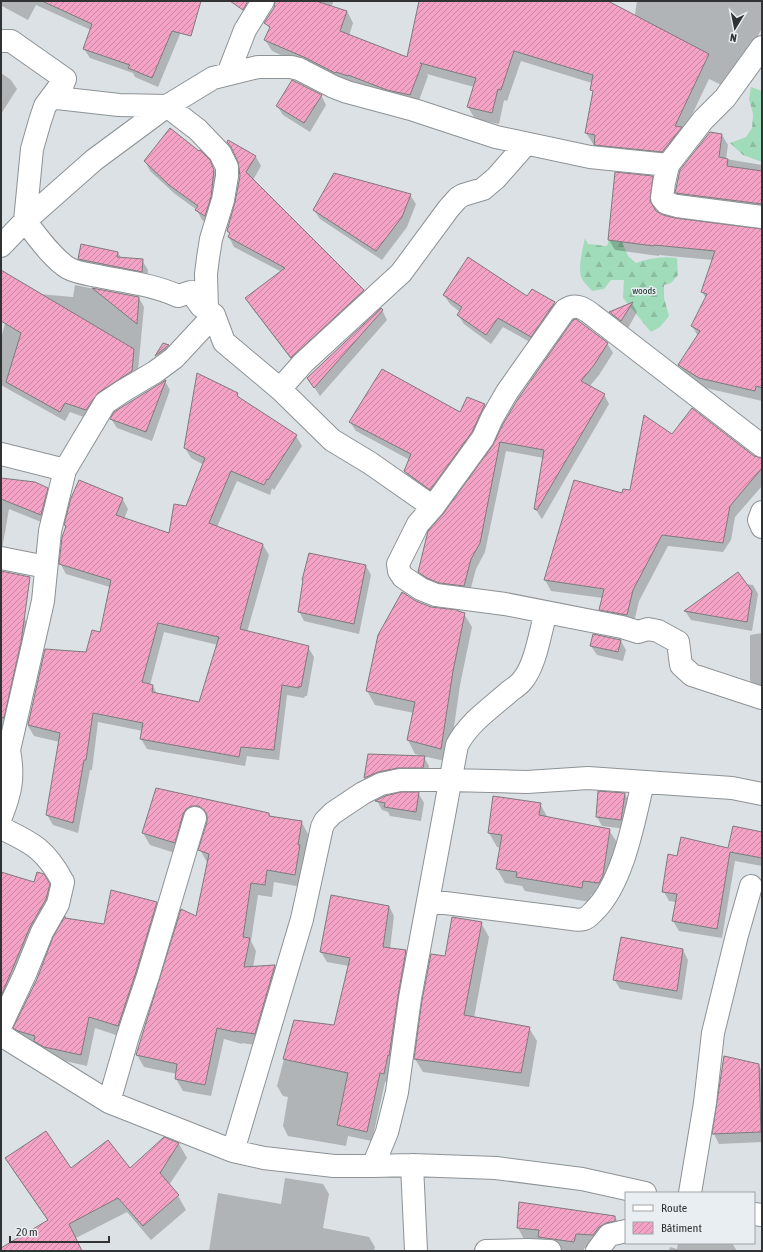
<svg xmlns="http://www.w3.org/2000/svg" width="763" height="1252" font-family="'Asap Condensed',sans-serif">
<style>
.forest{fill:url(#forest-firs)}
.shadow{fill:#0003;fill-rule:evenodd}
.building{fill:url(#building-hatch);stroke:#7f7a7c;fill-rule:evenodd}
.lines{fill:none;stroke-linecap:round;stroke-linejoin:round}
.street-casing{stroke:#8d9295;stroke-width:24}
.street{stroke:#fff;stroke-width:22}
.labels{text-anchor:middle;stroke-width:3;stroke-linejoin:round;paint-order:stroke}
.park-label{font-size:10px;fill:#0d3220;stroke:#e9eef2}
</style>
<defs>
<pattern id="forest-firs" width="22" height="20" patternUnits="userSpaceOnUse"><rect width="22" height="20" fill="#a1dcba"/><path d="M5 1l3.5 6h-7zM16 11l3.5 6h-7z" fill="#8bbda0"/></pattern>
<pattern id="building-hatch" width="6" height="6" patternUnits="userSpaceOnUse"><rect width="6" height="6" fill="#f4a3c6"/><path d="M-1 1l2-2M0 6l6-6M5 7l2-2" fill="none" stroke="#c685a1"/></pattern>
</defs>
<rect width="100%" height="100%" fill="#dce1e5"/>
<!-- forest -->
<path class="forest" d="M751 87 762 91V162L743 155 730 143 746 137 752 128 753 114 749 99Z
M585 238 588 244 607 246 609 240 622 242 628 256 636 263C650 258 662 256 677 258L678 275 671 283 664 285V298L669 316 660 327 651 332 623 298 624 280H611L604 289 592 291C589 287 584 283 582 279 577 269 583 248 585 238Z"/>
<!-- shadow -->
<path class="shadow" d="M1 1H131L183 27 158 87 135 77 133 73 90 58 84 49 91 30 36 5 28 20 2 6Z
M283 1H334L331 7 347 11 353 23 349 36 407 59 420 1H609L621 104 637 1H762V28L730 89 709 79 669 163 601 156 586 133 595 84 521 61 507 101 504 100 499 124 475 119 468 107 474 87 427 74 428 76 417 106 314 70 272 51 265 40Z
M1 73 11 80 17 89 1 114Z
M321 95 326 105 310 132 283 115 277 106Z
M722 135 728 145 726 159 762 165V214L682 203 676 192Z
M228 142 256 157 261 166 253 180 363 291 368 300 297 367 252 308 246 298 282 272 234 247 229 237 230 235 228 231 236 202 241 176 239 161Z
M145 161H209L219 180 210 225 202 220 197 210 175 194 150 171Z
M652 177 658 187 655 211 662 216 675 219 762 230V401L706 388 685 375 679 365 698 336 692 326 706 298 702 292 713 260 659 255V256L615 250 609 240Z
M410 195 416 204 407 227 382 260 320 219 314 210Z
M118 252 121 258 142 260 148 270 147 281 85 268 79 259Z
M17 281 39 294 73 297 75 285 139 298 144 307 137 381 92 420 70 412 65 421 1 385V338Z
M533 290 554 303 560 313 537 346 503 327 491 344 464 324 458 315 460 312 450 304 444 295 527 297Z
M632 303 637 312 627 330 615 321 610 312Z
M382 310 387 320 320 396 308 378Z
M607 343 613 353 599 375 589 387 604 394 609 404 542 519 541 518 535 508 544 458 506 451 485 552 476 569 469 595 424 581 419 572 444 515 494 446Z
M163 344 168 346 173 355 162 365 157 356Z
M165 381 170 390 152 441 117 428 111 419Z
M237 394 241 400 296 436 302 446 274 490 272 488 270 495 237 481 217 527 263 545 269 555 247 632 308 647 314 657 307 696H305L304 698 287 695 279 760 247 756 245 766 147 749 141 739 143 731 98 722 92 770H90L78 833 53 825 47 815 60 742 34 736 28 726 46 650 87 653 101 633 110 587 66 574 60 563 66 527 65 525 122 498 128 509 124 519 170 534 187 507 204 465 191 458 185 448ZM164 632 218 645 200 703 157 694 153 686 150 685Z
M468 398 485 405 490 415 436 499 410 481 405 471 410 460 356 431 350 422 461 413Z
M672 436 762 461V486L735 517 731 540 723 552 668 546 639 601 633 626 606 620 600 610 603 598 551 591 545 580 623 494 631 491Z
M1 479 47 489 53 498 46 524 9 509 1 555Z
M366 566 371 575 359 634 304 621 299 611Z
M727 582 753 585 758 594 752 631 691 620 685 611Z
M416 601 431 608 464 614 472 627 460 685 449 762 423 756 429 766 428 777 371 787 365 778 369 755 423 756 415 754 408 740 414 713 375 705 367 691 378 635Z
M1 609 23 617 30 627 1 751Z
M762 633V690H755L750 680V635Z
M621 641 626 650 623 661 597 655 591 646Z
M157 789 269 813 271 817 301 821 308 834 302 887 274 882 272 897 258 895 251 941 256 951 253 967 275 966 282 978 261 1046 242 1043V1044L224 1039 211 1096 183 1091 176 1079 177 1074 144 1067 137 1055 197 917 208 863 207 862 200 850 208 819 207 818H199L181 855 150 845 143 833Z
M419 794 424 803 421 821 390 816 388 812 382 810 377 801 385 797Z
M625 794 630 804 626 829 602 826 597 817Z
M540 804 548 818 609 830 618 844 607 897 591 895 590 902 525 891 522 886 505 883 497 869 501 848 497 847 489 833Z
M762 833V866L735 861 722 938 679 931 673 921 676 902 669 901 664 892 677 857 729 849Z
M1 873 35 883 43 875 55 895 1 1013Z
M332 896 389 906 394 916 390 949 406 951 411 960 390 1083 385 1082 372 1141 348 1136 346 1146 288 1136 283 1126 288 1097 283 1096 277 1086 294 1021 335 1027 349 966 327 962 321 952Z
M156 903 163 915 125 1038 95 1028 87 1066 52 1058 21 1040 15 1028 105 925Z
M481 923 489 937 474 1018 529 1028 537 1041 529 1087 423 1072 415 1059 446 957Z
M683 950 688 960 682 1000 620 989 614 979Z
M725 1057 758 1065 762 1071V1142L719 1144 714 1134Z
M164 1138 179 1144 187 1158 169 1185 178 1196 186 1210 151 1240 127 1212 76 1238 82 1251H52L48 1221 15 1173 6 1159 70 1170H130Z
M285 1178 323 1184 329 1194 323 1228 369 1237 375 1247 374 1251H209L218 1193 281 1204Z
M520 1203 615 1217 623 1232 602 1250 584 1248V1251H547L526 1243 518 1228Z
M678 1243H732L737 1251H669L670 1247 677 1249Z"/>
<!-- building -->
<path class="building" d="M42 1H201L191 36 172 31 152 78 128 68 130 65 83 49 92 24Z
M230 1H248L243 10Z
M275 1H316L347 11 340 31 407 57 419 1H608L709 54 675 126 682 127 662 152 594 145 595 135 585 133 593 91 590 90 593 75 514 51 501 90 498 89 492 113 467 107 476 78 420 63 422 64 410 95 387 90 348 75V76L336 72 335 73 306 58 264 40 270 27 264 23 274 8Z
M292 80 322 95 304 123 276 106Z
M170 128 199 151 200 150 210 160 214 170 211 197 205 216 195 210 198 206 169 185 144 161Z
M710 132 722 134 719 157 728 159 727 166 762 171V204L675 193 680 170Z
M228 140 256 156 246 172 364 290 291 358 245 298 285 268 228 237 230 233 227 231 235 202 240 176 238 162 231 147 227 142Z
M615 172 653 176 650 201 656 211 663 215 675 218 762 229V388L756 386 755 391 699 378 678 365 700 331 691 326 707 294 701 292 715 251 654 245V246L608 240Z
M334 173 411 194 402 217 376 251 313 210Z
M81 244 118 252 117 257 143 259 142 272 78 259Z
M468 257 527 296 532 289 555 302 531 337 498 318 486 335 457 315 462 307 443 295Z
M1 270 134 349 132 371 98 393 86 410 65 403 60 412 6 382 21 333 1 321Z
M92 288 139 297 137 324Z
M633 302 621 321 609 312Z
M381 308 383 310 314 388 307 378Z
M576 319 608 343 594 365 581 381 605 394 537 510 534 509 544 450 500 442 480 543 471 559 464 586 439 583 427 578 418 572 428 531 443 514 493 445 503 424 518 399 573 320Z
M163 343 169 345 155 356Z
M382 369 460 412 467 397 485 404 472 432 430 490 404 471 411 454 349 422Z
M197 373 238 393 237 396 297 435 268 480 267 479 264 485 231 471 209 523 263 544 240 629 309 646 301 687 299 686V688L282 685 274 750 241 747 239 757 140 739 143 723 93 713 86 760H84L73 823 46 815 60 733 28 725 45 649 86 652 92 630 100 632 111 580 59 564 62 537 66 526 64 525 71 498 79 480 123 498 116 515 169 533 174 504 186 506 205 458 184 448ZM158 623 219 637 199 702 152 692 153 685 142 682Z
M166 380 146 432 110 419 114 412Z
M692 408 754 456 762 458V468L730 506 723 543 662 535 633 590 627 615 599 610 604 589 544 580 574 480 622 493 623 489 630 490 644 415 672 434Z
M1 478 35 482 48 488 41 515 1 499Z
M309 553 366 565 354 624 298 612 303 580H302Z
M1 571 30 577 21 642 4 718 1 717Z
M738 572 752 591 747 622 684 611Z
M402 592 416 601 431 607 458 610V611L465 613 453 671 441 749 407 740 415 702 366 691 378 635Z
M593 634 621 640 618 652 590 646Z
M368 754 425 756 423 768H398L378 772 364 778Z
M156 788 269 813V816L302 821 298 845H300L295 875 267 870 265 885 251 883 243 937 250 938 244 967 275 965 255 1034 235 1031V1032L217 1028 205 1085 175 1079 177 1064 136 1055 181 909 196 916 209 854 198 850 207 822V815L204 810 199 806H192L186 809 183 814 175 843 142 833Z
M598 791 625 793 621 820 596 817Z
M401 792H419L416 812 384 807 385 803 375 801 385 796Z
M493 796 541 803 539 815 610 829 603 875 599 883 583 881 582 888 516 877 517 872 496 869 502 835 488 833Z
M733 826 762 832V858L730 852 717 929 672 921 677 894 662 892 668 854 677 856 681 837 728 848Z
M1 872 34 882 37 872 44 874 50 884 46 899 30 927 1 996Z
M111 890 157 902 136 972 118 1026 89 1017 81 1055 44 1047 34 1041 35 1036 18 1031 13 1028 37 979 53 937 65 916V918L104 924Z
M331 895 389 906 383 947 406 950 398 996 389 1056 388 1055 384 1074 380 1073 367 1132 337 1125 348 1073 283 1059 294 1020 334 1025 350 958 320 952Z
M452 917 482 922 464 1015 530 1027 521 1073 414 1059 422 1000 431 954 445 956Z
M621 937 683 949 677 991 613 980Z
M724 1056 759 1064 761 1132 712 1134Z
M46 1131 71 1168 108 1140 130 1168 164 1137 179 1143 160 1173 179 1195 143 1226 118 1198 69 1224 82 1251H1V1248L48 1220 5 1158Z
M519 1202 615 1216V1221L606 1223 599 1227 593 1235 576 1234 574 1242 538 1237 539 1230 517 1228Z"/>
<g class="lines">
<!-- street casing -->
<g class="street-casing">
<path id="street" d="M1 41H11L65 79
M228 74 245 30 263 1
M65 79 57 98 119 105 167 106 198 130 220 153 227 167V176L223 200 211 239 208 258 206 274 207 310 201 306 191 292 178 296C152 284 125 282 98 276 88 274 77 273 68 268 52 258 37 236 25 221L32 149 40 121 45 106Z
M668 165 664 183 662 198 666 203 677 206 762 217
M1 246 25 221 94 160 167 106 213 78 258 67H291L299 69 334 87 347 92 414 110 496 137 590 157 668 165 703 120 725 98 762 47
M207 310 214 315 224 342 280 389 303 363 401 273 449 208 458 198 463 195 483 189 496 178 526 144
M280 389 332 440 370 463 433 507 418 524 398 564 399 571 403 577 421 589 436 595 505 604 622 627 638 632 648 629 658 631 678 642 681 665 692 675 762 698
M1 454 65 470
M433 507 483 438 492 418 507 392 565 310C579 301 588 312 599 320L762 446
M762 512 759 520 762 527
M1 558 46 567
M1 817C11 792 14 777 9 750L43 601 50 531 65 470 105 403 123 391 155 372 174 358 214 315
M1 828C33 843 46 850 63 882L58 904 42 932 25 974 1 1025
M429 901 572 919C576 920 580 920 584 919 588 918 591 914 594 911 623 883 634 821 643 782
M1 1035 109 1102 233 1151 264 1158 334 1166H373L412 1165 496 1168 582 1179 645 1193
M109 1102 128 1036 148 976 195 818
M233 1151 302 919 322 827 325 821 333 813 363 793 381 784 400 780H450L527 782 588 778 732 788 762 794
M412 1165 416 1251
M373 1166 387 1132 397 1092 410 998 457 745C470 721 491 708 510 691 514 688 519 685 522 681 536 665 540 632 546 612
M690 1193 705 1103 713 1033 737 935 751 886
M754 1214 762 1215
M486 1251 528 1250 550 1251
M597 1251 609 1235 626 1231"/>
</g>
<!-- street -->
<use href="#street" class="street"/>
</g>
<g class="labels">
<!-- park labels -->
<g class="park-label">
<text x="644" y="294">woods</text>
</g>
</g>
<!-- border -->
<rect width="763" height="1252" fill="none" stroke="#303233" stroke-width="4"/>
<!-- legend -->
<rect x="625" y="1192" width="130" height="52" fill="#e9eef2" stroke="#9fa3a6"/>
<rect x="633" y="1205" width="20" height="6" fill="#ffffff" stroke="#9fa3a6"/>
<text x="661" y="1212" font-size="12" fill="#303233">Route</text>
<rect x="633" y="1222" width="20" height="12" fill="url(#building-hatch)" stroke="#9fa3a6"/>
<text x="661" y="1232" font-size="12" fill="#303233">Bâtiment</text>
<!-- north arrow -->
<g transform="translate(735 28) rotate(190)" stroke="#e9eef2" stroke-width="3" paint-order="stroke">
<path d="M0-3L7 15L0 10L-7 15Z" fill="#303233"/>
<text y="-6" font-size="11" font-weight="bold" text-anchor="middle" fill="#303233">N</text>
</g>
<!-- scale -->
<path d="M10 1236v6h99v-6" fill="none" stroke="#303233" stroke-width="2"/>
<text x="16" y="1236" font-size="12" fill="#303233" stroke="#e9eef2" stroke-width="3" paint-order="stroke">20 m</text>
</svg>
